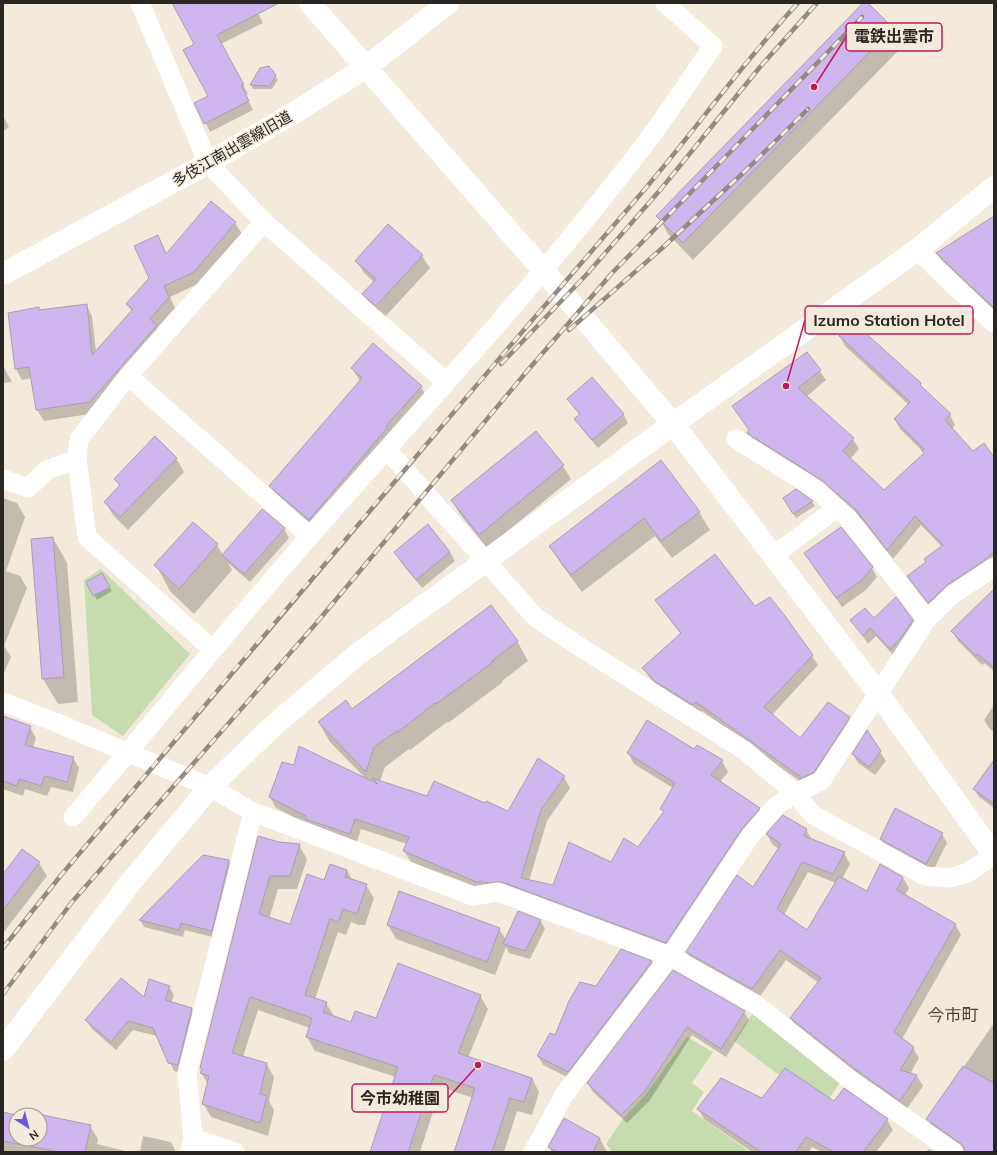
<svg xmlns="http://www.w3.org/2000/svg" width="997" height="1155" font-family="Mulish,'Noto Sans JP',sans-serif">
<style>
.green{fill:#c6dcae}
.shadow{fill:#0003;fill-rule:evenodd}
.building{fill:#cfb6ef;stroke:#a6a0ae}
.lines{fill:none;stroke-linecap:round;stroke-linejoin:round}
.street{stroke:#fff;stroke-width:19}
.secondary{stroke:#fff;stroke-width:22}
.rail-casing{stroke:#938b81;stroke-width:4.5}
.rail{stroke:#f4eadb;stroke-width:3;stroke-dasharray:9;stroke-linecap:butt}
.labels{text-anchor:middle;stroke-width:3;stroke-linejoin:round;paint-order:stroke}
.street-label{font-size:15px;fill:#2a2621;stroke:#f4eadb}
.quarter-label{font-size:17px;fill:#4d4539;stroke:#f4eadb}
.leader{fill:none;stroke:#c2185b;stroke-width:1.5}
.callout-dot{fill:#c2185b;stroke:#f4eadb;stroke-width:1.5}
.callout{fill:#f4eadb;stroke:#c2185b;stroke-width:1.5}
.callout-label{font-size:16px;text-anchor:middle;font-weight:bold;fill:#2a2621}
</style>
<rect width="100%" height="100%" fill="#f4eadb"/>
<!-- green -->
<path class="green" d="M101 569 190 654 123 736 92 715 84 580Z
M754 1011 841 1081 827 1102 820 1092 785 1068 779 1075 734 1041Z
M687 1037 713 1052 692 1083 704 1092 692 1111 750 1152H612L606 1144 623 1119 647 1093Z"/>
<!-- shadow -->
<path class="shadow" d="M173 3H253L263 23 221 44 248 94H245L253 110 210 132 196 103 209 96 196 44Z
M864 3H867L892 28 903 46 693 260 668 234 658 216Z
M260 69 275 76 278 80 272 89H253L251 85Z
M3 116 9 127 3 131Z
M211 202 235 223 242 234 200 283 170 297 175 308 157 328 162 337 96 413 44 421 37 410 32 378 22 380 16 369 39 308 40 311 86 305 92 316 96 352 132 312 127 304 150 278 157 237 167 254Z
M994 217V311L943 263 937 253Z
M422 256 430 268 384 318 371 306 363 294 374 282 364 273 357 261Z
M840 336 920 384 924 391 950 415 955 425 952 429 973 452 994 458V566L934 612 914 586 909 576 927 562 942 547 921 525 893 559 863 521 830 491 754 443 748 433 750 431 733 406 807 353 826 380 806 397 853 439 859 449 850 459 884 491 925 454 900 429 895 420 909 405 845 346Z
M3 366 12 382 4 383 3 386Z
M352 368 421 387 431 403 319 536 280 502 271 486 360 381Z
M568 399 623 414 628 423 598 448 581 428 576 419 580 416Z
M536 432 563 466 571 479 487 548 460 514 452 501Z
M176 458 184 472 128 530 113 515 105 502 120 487 115 479Z
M661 462 699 512 710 530 672 558 655 536 582 592 561 564 550 546Z
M796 491 812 502 815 506 796 518 784 498Z
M3 498 17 503 25 517 6 571 20 576 27 588 4 646 11 657 3 675Z
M193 523 217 545 223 555 284 529 289 538 250 582 228 563 232 570 194 614 170 591 156 565Z
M53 538 67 563 78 702 58 704 43 679Z
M395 552H450L455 561 422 588 400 561Z
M811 562 872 568 877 577 866 590 842 607Z
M102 574 112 591 97 600 87 582Z
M994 590V671L984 663 982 665 958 641 952 631Z
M657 600 754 608 785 616 818 665 772 715 801 739 849 718 854 727 808 787 702 711 699 714 662 691 649 677 643 668 681 634 662 610Z
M874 619 913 620 918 629 895 657 876 636 868 644 852 620Z
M517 641 528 661 502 681 503 682 448 723 447 722 410 750 409 749 385 767 380 781 428 797 486 805 509 812 564 777 570 788 547 821 529 881 553 886 612 863 638 848 664 813 661 809 673 788 634 764 628 753 695 751 722 761 728 772 720 782 759 808 766 819 672 953 493 894 411 862 404 851 407 844 361 829 356 844 311 826 276 808 270 797 367 780 330 742 319 723 352 710Z
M994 705V732L989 728 984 720Z
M3 717 30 727 36 738 33 748 73 758 79 768 73 792 51 787 47 796 25 789 23 796 3 789Z
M867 732 886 761 875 775 858 763 853 754Z
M994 762V808L979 797 974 789Z
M806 830 813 841 844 853 850 864 842 879 868 893 903 878 909 888 905 896 955 924 961 935 902 1039 913 1048 919 1058 910 1074 917 1076 923 1086 906 1110 797 1028 791 1018 819 983 786 960 758 999 693 963 687 952 754 888 779 849 773 845 767 835ZM808 872 836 883 807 932 784 915Z
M942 834 947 843 932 873 886 848 881 839Z
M279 843 299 845 307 859 297 889H278L269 919 291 925 325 882 347 870 352 880 366 885 374 898 365 925H359L351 922 346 935 338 932 315 999 326 1003 334 1016 352 1023 377 1019 480 996 488 1009 468 1058 532 1078 539 1092 532 1115 517 1111 504 1152H455L473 1098 441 1087 420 1152H371L396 1077 315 1051 307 1037 310 1028 258 1010 243 1057 266 1063 274 1077 269 1101 274 1110 268 1136 211 1117 203 1103 208 1084 201 1073 202 1071 201 1068Z
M203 856 229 861 233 868 216 938 185 930 183 937 144 927 140 920Z
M39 863 47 876 3 933V875Z
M540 920 545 929 530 959 509 953 506 947 495 975 396 939 388 925 499 929 506 940Z
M621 951 652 962 657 971 573 1080 543 1065 538 1056 597 988Z
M673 972 744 1012 749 1020 726 1057 692 1035 650 1100 627 1123 593 1092 588 1083Z
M169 987 174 995 171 1003 191 1009 196 1018 182 1073 174 1071 157 1036 133 1030 116 1050 92 1029 87 1021 144 999Z
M994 1023V1152H966L933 1129 928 1119Z
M762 1100 887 1120 893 1130 876 1152H822L812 1147 809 1152H752L704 1119 698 1109Z
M3 1113 16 1116V1139H40V1116L90 1126 98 1139 97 1144 129 1152H3Z
M564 1120 600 1139 607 1152H552L549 1147Z
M143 1136 171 1142 176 1152H140Z
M929 1149 933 1152H926Z"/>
<!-- building -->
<path class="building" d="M172 3H279L217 35 244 85H241L249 101 204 124 194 103 208 96 183 50 194 44Z
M863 3H868L893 28 683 243 656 216Z
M269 66 276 75 270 86 250 85 260 68Z
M211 201 236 222 194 272 164 286 169 297 150 319 157 325 90 402 36 410 29 367 15 369 8 313 39 307V310L87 304 92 355 133 309 126 304 149 278 134 246 158 235 166 254Z
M994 216V308L936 253Z
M388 224 423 255 376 306 362 294 376 279 355 261Z
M852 321 921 383 920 385 951 414 945 420 973 451 984 443 994 457V552L982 562 947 585 928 603 907 576 926 562 924 559 943 545 915 516 887 550 857 511 823 481 747 433 749 430 732 406 807 352 821 370 798 388 854 438 843 451 884 490 924 453 922 451 924 449 894 419 910 402 839 336Z
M373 343 422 386 386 426 388 427 309 520 269 486 362 378 351 368Z
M592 377 624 414 592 440 574 419 580 414 567 399Z
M536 431 564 465 479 535 451 500Z
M155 436 177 458 120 517 104 502 120 485 114 479Z
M661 460 700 512 661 541 644 518 571 575 549 546Z
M796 489 813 501 793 514 783 498Z
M262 509 285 528 244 574 222 555Z
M193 522 218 544 179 589 154 565Z
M428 524 450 552 416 580 394 552Z
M841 527 873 567 861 581 836 598 804 553Z
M53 537 64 677 42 679 31 539Z
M715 554 755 606 770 597 785 616 813 655 764 707 800 738 828 702 850 717 814 772 802 778 696 702 693 705 656 682 642 668 681 633 655 600Z
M102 573 110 587 93 596 86 582Z
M994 589V668L978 654 976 656 951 631Z
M896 597 913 620 901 638 890 649 870 628 863 636 850 620 865 608 874 618Z
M491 605 518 641 492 661 493 662 436 704 435 703 398 732 397 731 374 747 366 772 318 722 346 700 352 709Z
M3 716 31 726 25 745 74 757 67 782 45 776 41 786 19 779 17 786 3 781Z
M647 720 694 749 697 745 723 760 711 775 760 808 741 830 666 943 502 882 486 883 480 881 479 883 403 851 409 837 355 819 350 834 305 819 306 816 269 797 282 762 294 765 299 746 378 784 372 778 427 796 434 781 485 803 486 801 508 811 538 758 565 776 541 810 521 878 553 885 569 842 611 862 624 838 638 847 664 811 660 809 675 783 627 753Z
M867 730 881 751 869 767 852 754Z
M994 760V804L973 789Z
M895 808 943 833 926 864 880 839Z
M783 815 807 829 804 836 845 852 833 874 802 862 777 909 807 930 839 876 867 891 880 864 903 877 897 890 956 924 894 1032 914 1047 900 1070 917 1075 900 1101 855 1069 790 1018 821 978 780 950 752 989 686 952 737 875 753 887 781 844 766 834Z
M258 836 279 842 300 844 290 876H270L259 914 290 924 307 874 324 880 330 864 347 870 345 877 367 884 357 914 343 909 338 922 330 919 305 995 327 1002 323 1012 351 1022 355 1011 376 1018 398 963 481 995 458 1053 532 1078 524 1102 510 1098 492 1152H454L475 1088 434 1075 408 1152H370L398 1067 306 1037 312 1018 250 997 232 1053 267 1063 260 1094 267 1096 260 1123 202 1104 209 1076 200 1073 202 1069 200 1068Z
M22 849 40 862 3 910V874Z
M203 855 229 860 212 931 181 923 179 930 139 920Z
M399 891 500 928 487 962 387 925Z
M518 911 541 920 525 951 503 944Z
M621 949 652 961 568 1072 537 1056 550 1033 555 1035 569 1001 580 982 596 986Z
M673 970 745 1011 721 1049 687 1027 645 1091 621 1115 587 1083Z
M121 978 144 997 149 979 170 986 165 1000 192 1008 178 1065 168 1063 153 1028 128 1021 111 1042 85 1020Z
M963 1066 994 1083V1152H965L964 1147 960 1143 926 1119Z
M785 1068 834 1101 844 1088 888 1119 863 1152H834L806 1137 796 1152H761L697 1109 721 1078 762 1098Z
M3 1112 16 1115V1139H40V1115L38 1114 91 1125 85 1152H59L3 1141Z
M564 1118 600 1138 593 1152H558L548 1147Z"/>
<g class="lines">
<!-- street -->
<path class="street" d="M140 3 208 163 264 222 446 382
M917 250 994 323
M128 376 310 536
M736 439 816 489 848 518 927 619
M387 450 485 560 535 617 580 647 744 750 795 793 813 815 925 876 949 878 967 873 994 855
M3 479 28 488 47 470 77 459
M773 556 837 508
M213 650 87 537 77 459 79 439 128 376 264 222
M3 702 50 720 210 787 253 812 473 896 498 892 670 956 754 1003 848 1078 954 1152
M73 817C153 724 229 628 310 536 421 410 536 286 638 153 665 119 688 82 713 46L665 3
M193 1138 235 1152
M190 1152 193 1138 187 1073 253 812
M533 1152 564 1095 670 956 750 836 775 807 795 793 821 781 927 619 953 594 994 567"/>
<!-- secondary -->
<path class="secondary" d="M310 3 543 270 673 424 878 693 994 855
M3 274 208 163 294 113 365 68 448 3
M3 1050 130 883 210 787 273 726 358 654 673 424 917 250 994 187"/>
<!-- rail casing -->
<g class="rail-casing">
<path id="rail" d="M569 330 660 250 743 173 808 109
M501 364 587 274 661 189 760 67 817 3
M3 948 62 874C255 645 449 416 645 189 697 128 743 62 798 3
M3 994 72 902 313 627 528 370 613 272 862 17"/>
</g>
<!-- rail -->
<use href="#rail" class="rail"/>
</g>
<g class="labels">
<!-- street labels -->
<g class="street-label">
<text transform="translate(232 149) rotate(-30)" y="5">多伎江南出雲線旧道</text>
</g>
<!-- quarter labels -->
<g class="quarter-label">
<text x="953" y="1021">今市町</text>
</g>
</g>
<!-- callouts -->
<path class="leader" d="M814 87L846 37M786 386L805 320M478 1065L448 1098"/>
<g class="callout-dot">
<circle cx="814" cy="87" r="4"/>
<circle cx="786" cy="386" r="4"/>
<circle cx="478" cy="1065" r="4"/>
</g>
<g class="callout">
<rect x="846" y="23" width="96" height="28" rx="4"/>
<rect x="805" y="306" width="168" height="28" rx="4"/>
<rect x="352" y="1084" width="96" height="28" rx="4"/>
</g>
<g class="callout-label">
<text x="894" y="42">電鉄出雲市</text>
<text x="889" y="326">Izumo Station Hotel</text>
<text x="400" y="1104">今市幼稚園</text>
</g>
<!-- border -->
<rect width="997" height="1155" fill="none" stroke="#2a2621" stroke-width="8"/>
<!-- north arrow -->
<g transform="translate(28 1127) rotate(144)"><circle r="19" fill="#f4eadb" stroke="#a39c91"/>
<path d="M0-3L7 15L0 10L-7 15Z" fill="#685dd7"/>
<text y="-6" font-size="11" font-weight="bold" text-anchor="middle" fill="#2a2621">N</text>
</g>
</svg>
